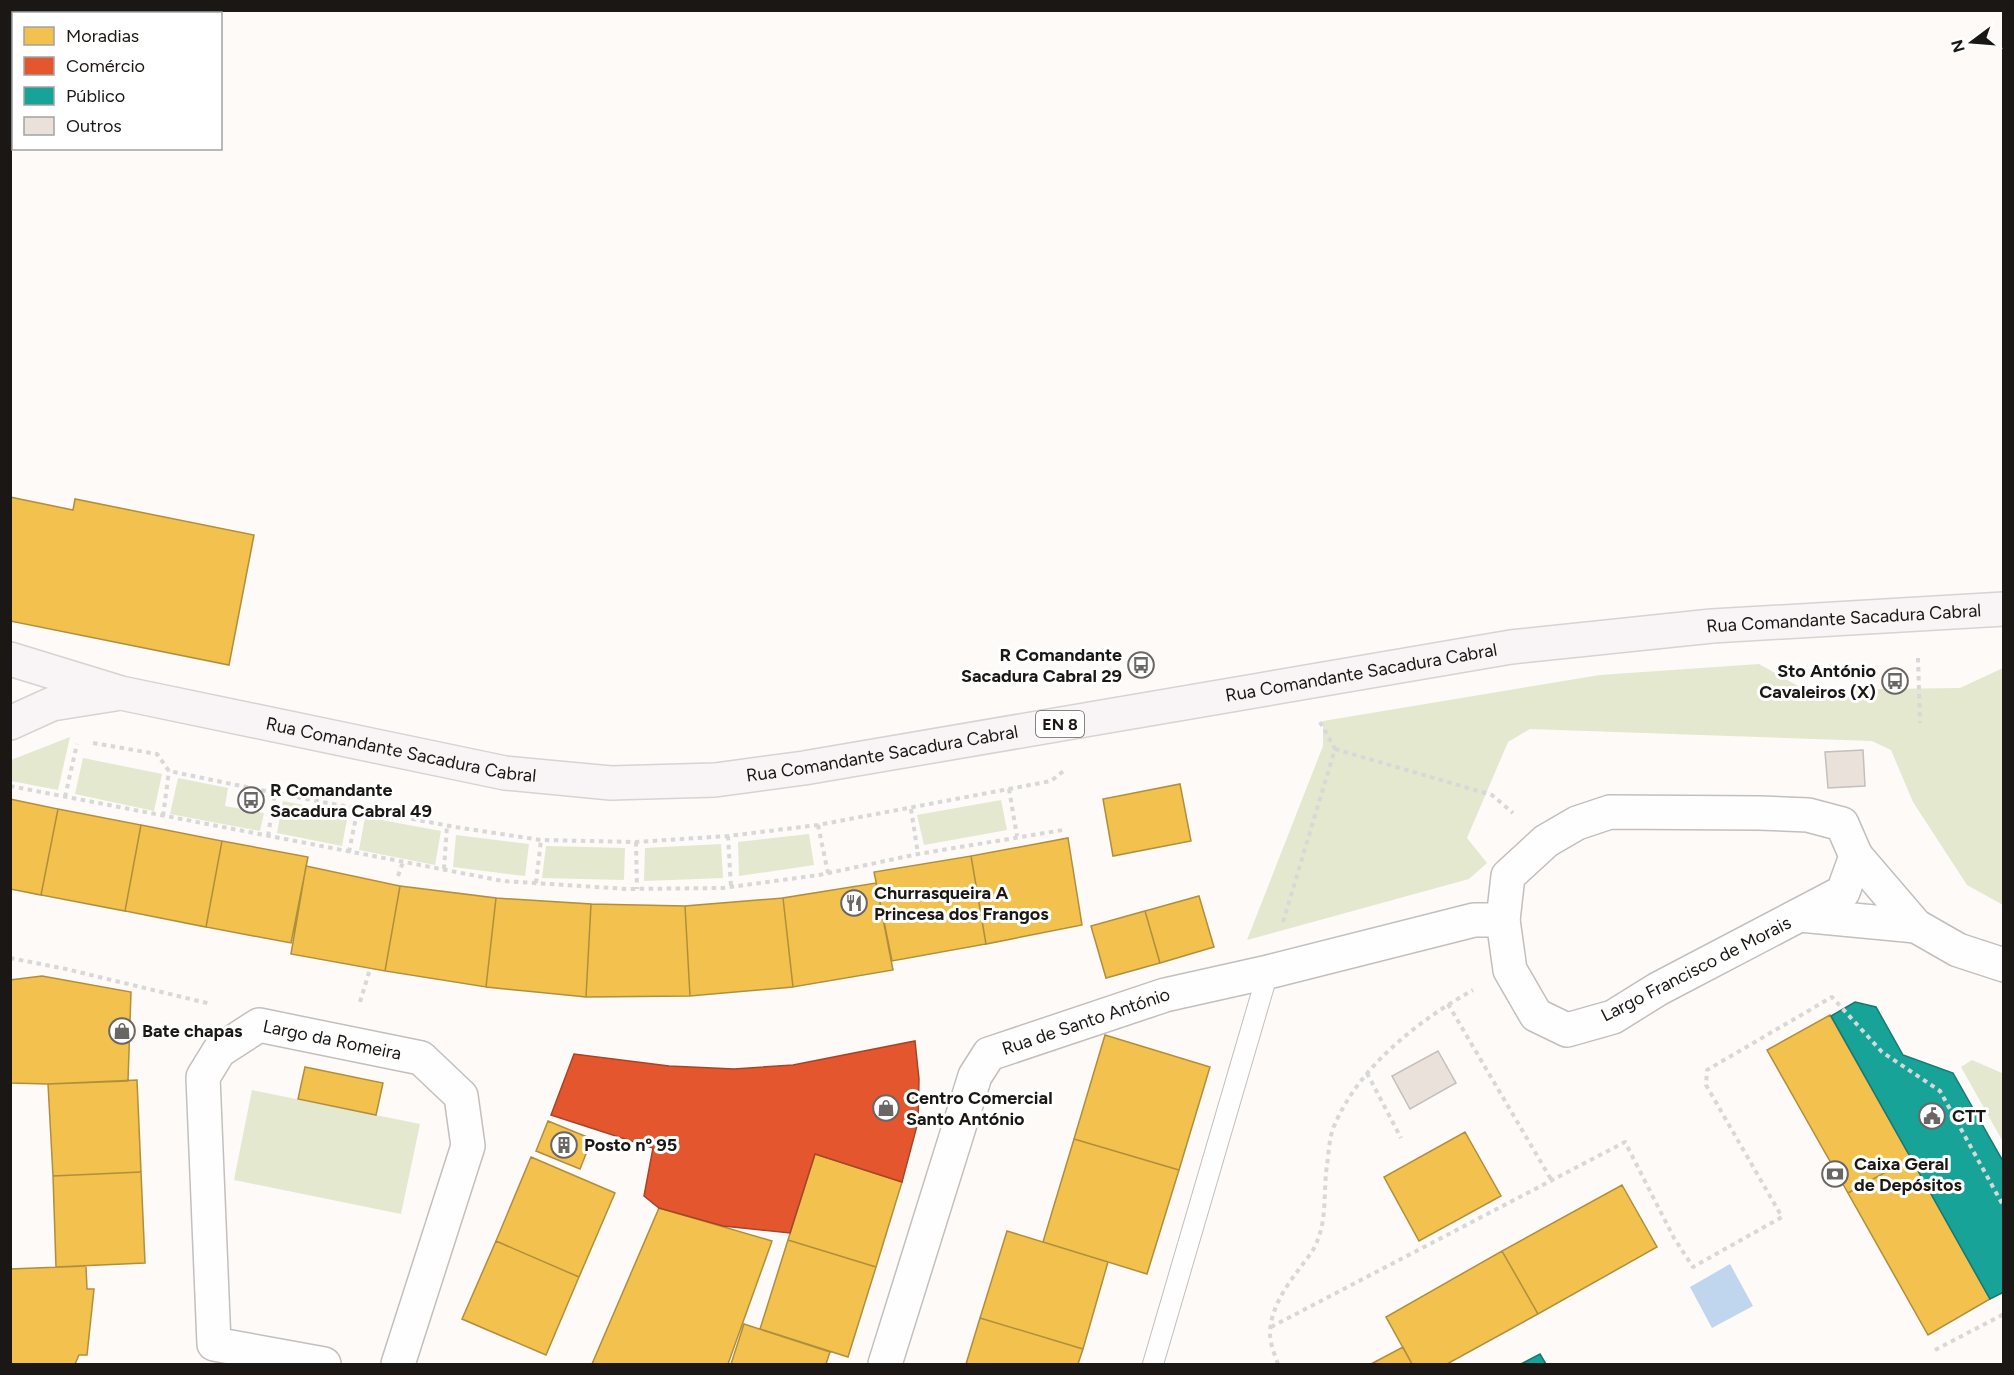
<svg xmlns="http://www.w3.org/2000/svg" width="2014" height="1375" font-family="Figtree,sans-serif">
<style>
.green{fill:#e3e8cf}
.water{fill:#bfd6ee}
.homes{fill:#f2c14e;stroke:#b18e3d;stroke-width:1.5}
.shops{fill:#e4572e;stroke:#a74426;stroke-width:1.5}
.public{fill:#17a398;stroke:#187970;stroke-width:1.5}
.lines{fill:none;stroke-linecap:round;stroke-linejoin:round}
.river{stroke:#bfd6ee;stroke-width:90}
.building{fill:#eae1da;stroke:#c2bfbd;stroke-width:1.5}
.lane-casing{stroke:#c2bfbd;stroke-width:22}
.street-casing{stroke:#c2bfbd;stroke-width:36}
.primary-casing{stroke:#d5d4d2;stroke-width:36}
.path{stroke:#d8d8d8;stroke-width:4;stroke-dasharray:4.5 4.5;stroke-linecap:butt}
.lane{stroke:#fffefe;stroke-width:20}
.street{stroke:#fffefe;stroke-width:33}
.primary{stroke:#f9f4f5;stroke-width:33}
.labels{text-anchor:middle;stroke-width:6;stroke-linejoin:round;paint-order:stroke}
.shield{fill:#fff;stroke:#5f5d5a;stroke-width:1.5}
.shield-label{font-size:16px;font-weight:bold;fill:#1a1714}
.street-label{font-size:18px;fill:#1a1714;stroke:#fff}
.poi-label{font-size:18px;font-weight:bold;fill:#1a1714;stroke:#fff;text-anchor:start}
</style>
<rect width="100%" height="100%" fill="#fdfaf8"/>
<!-- green -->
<path class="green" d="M1759 664 1805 690 1960 688 2003 668V905L1967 885 1913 802 1891 750 1872 741 1530 729 1508 742 1467 838 1487 863 1469 879 1247 940 1323 746V721L1600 675Z
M70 737 58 790 11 781V760Z
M83 758 162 774 154 811 75 794Z
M178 778 228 788 225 806 264 813 260 831 170 814Z
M1001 800 1007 830 924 845 917 815Z
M283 801 348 814 342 846 277 833Z
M365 817 441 831 435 865 359 850Z
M809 834 814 865 739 876 738 842Z
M456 835 529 844 525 876 453 867Z
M721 844 723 878 644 881 645 848Z
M546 846 625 848 624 880 542 878Z
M1972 1060 2002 1073 2003 1075V1142L1961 1067Z
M252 1090 420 1124 401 1214 234 1180Z"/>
<!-- water -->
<path class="water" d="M1730 1264 1753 1306 1712 1328 1690 1287Z"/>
<!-- homes -->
<path class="homes" d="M10 497 73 510 75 499 254 535 229 665 10 621Z
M1180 784 1191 841 1113 856 1103 799Z
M10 799 58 809 41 895 10 889Z
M58 809 141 825 125 911 41 895Z
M141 825 222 841 206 927 125 911Z
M1068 838 1082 925 986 944 971 856Z
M222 841 308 857 291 943 206 927Z
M971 856 986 944 892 961 874 872Z
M306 866 400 886 385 971 291 954Z
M876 883 893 970 793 987 783 898Z
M400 886 496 898 486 987 385 971Z
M1199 896 1214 947 1160 963 1145 911Z
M496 898 591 904 586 997 486 987Z
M783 898 793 987 690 996 685 906Z
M591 904 685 906 690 996 586 997Z
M1145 911 1160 963 1106 978 1091 926Z
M42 976 131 992 128 1081 48 1084 10 1083V980Z
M1830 1015 1911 1158 1848 1193 1767 1050Z
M1105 1035 1210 1067 1179 1170 1074 1139Z
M305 1067 383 1083 376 1115 298 1099Z
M137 1080 141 1172 53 1176 48 1084Z
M548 1121 592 1139 580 1169 536 1151Z
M1465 1132 1501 1196 1419 1241 1384 1177Z
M1074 1139 1179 1170 1147 1274 1043 1242Z
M815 1154 902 1182 876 1267 788 1240Z
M531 1157 615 1193 579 1277 496 1241Z
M1911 1158 1990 1299 1928 1335 1848 1193Z
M141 1172 145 1263 56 1267 53 1176Z
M1622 1185 1657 1247 1538 1314 1502 1251Z
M659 1208 772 1241 728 1364H592Z
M1007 1231 1108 1262 1083 1349 980 1318Z
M788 1240 876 1267 848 1357 760 1329Z
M496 1241 579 1277 546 1355 462 1319Z
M1502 1251 1538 1314 1447 1364H1412L1386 1317Z
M86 1266 87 1289H94L87 1355H79L75 1364H10V1269Z
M980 1318 1083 1349 1078 1364H966Z
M744 1324 830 1352 826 1364H731Z
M1403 1347 1412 1364H1371Z"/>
<!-- shops -->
<path class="shops" d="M915 1041 919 1079 918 1122 902 1182 815 1154 790 1233 723 1226 659 1208 644 1196 653 1148 551 1115 574 1054 669 1066 734 1069 793 1065Z"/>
<!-- public -->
<path class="public" d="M1855 1002 1876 1007 1903 1055 1953 1073 2004 1163V1292L1990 1299 1831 1016Z
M1540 1354 1546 1364H1521Z"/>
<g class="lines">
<!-- river -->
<path class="river" d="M99 14 104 10
M10 65 14 64"/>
</g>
<!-- building -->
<path class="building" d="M1863 750 1865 786 1828 788 1825 752Z
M1438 1051 1456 1083 1410 1109 1392 1076Z"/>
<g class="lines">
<!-- lane casing -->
<g class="lane-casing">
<path id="lane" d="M1153 1364 1268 972"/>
</g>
<!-- street casing -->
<g class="street-casing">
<g id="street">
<path d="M1610 812 1759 813 1808 815 1842 824 1856 856 1843 892 1658 989 1613 1017 1567 1030 1536 1015 1510 970 1503 920 1508 876 1546 841 1577 823Z"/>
<path d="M1856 856 1916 926 1958 950 2004 965"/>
<path d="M1800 915 1916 926"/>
<path id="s1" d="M324 1364 214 1344 203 1077 219 1051 259 1025 421 1058 461 1096 468 1146 398 1364"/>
<path id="s2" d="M885 1364 975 1076 989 1054 1165 995 1268 972 1474 920H1503"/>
</g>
</g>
<!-- primary casing -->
<g class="primary-casing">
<g id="primary">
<path id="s3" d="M10 659 121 693 505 773 611 783 715 780 804 768 1511 647 1712 626 2004 609"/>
<path d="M10 723 52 704 115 694"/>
</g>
</g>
<!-- path -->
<path class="path" d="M1918 658 1920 723
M93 743 157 754 169 771 275 793 455 827 541 840 636 842 728 836 818 825 1051 781 1066 769
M1335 749 1492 795 1513 813
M10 786 503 881 627 889 723 888 819 875 918 854 1063 830
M1009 789 1017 836
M65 797 77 744
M911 809 918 854
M163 816 169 771
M818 825 828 873
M268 836 275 793
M728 836 731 887
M636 842 637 889
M349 852 358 807
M444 869 447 825
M398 876 403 862
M536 883 541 840
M1283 922 1335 749 1320 722
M10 958 66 969 211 1004
M360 1002 370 969
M1448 1004 1552 1181
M1367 1073 1401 1138
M1271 1327 1625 1142 1674 1238 1693 1267 1782 1217 1706 1085 1707 1070 1832 997 1882 1052 1940 1091 2004 1207
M1935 1350 2004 1314
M1278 1364C1275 1356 1270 1343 1270 1334 1270 1311 1284 1289 1297 1272 1303 1263 1311 1255 1315 1246 1328 1220 1323 1191 1327 1165 1329 1152 1329 1136 1335 1124 1360 1066 1419 1020 1473 990"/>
<!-- lane -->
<use href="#lane" class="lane"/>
<!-- street -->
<use href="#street" class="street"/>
<!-- primary -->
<use href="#primary" class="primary"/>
</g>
<!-- icons -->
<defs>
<g id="bus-ring" transform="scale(1.35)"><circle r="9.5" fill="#fff" stroke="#696664" stroke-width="1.5"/><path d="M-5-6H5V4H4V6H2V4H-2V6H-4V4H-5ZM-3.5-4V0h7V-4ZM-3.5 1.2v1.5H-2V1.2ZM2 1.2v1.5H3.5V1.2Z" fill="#696664"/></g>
<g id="restaurant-ring" transform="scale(1.35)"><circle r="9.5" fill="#fff" stroke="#696664" stroke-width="1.5"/><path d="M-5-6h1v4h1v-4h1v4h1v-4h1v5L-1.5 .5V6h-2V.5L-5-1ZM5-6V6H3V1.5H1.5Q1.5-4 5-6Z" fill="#696664"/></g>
<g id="shop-ring" transform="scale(1.35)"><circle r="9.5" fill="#fff" stroke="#696664" stroke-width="1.5"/><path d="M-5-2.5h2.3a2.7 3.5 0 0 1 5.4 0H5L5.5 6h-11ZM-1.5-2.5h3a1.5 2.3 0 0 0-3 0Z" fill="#696664"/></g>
<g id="civic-ring" transform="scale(1.35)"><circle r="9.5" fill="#fff" stroke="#696664" stroke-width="1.5"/><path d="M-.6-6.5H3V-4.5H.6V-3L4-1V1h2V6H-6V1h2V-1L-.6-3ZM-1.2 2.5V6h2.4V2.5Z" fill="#696664"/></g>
<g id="building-ring" transform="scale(1.35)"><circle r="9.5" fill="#fff" stroke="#696664" stroke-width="1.5"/><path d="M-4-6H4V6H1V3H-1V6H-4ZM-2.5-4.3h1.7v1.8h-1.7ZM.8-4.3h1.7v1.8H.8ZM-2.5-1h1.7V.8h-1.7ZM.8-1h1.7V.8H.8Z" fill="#696664"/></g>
<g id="bank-ring" transform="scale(1.35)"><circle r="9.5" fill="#fff" stroke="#696664" stroke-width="1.5"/><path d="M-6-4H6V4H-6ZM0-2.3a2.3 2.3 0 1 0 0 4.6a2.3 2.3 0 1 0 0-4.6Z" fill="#696664"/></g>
</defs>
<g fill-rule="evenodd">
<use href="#bus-ring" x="1141" y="665"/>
<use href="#bus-ring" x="1895" y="681"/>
<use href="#bus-ring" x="251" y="800"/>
<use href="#restaurant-ring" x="854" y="903"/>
<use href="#shop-ring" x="122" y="1031"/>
<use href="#shop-ring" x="886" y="1108"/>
<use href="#civic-ring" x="1932" y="1116"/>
<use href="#building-ring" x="564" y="1145"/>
<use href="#bank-ring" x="1835" y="1174"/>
</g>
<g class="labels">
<!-- shield labels -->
<rect class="shield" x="1036" y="711" width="48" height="26" rx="4.5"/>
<g class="shield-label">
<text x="1060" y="730">EN 8</text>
</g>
<!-- street labels -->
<g class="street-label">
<text dy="6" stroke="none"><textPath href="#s3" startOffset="1860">Rua Comandante Sacadura Cabral</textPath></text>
<text dy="6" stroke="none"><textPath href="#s3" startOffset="1374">Rua Comandante Sacadura Cabral</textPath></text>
<text dy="6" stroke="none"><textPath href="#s3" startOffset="402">Rua Comandante Sacadura Cabral</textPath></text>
<text dy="6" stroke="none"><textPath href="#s3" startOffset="888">Rua Comandante Sacadura Cabral</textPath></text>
<text transform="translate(1696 969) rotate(-27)" y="6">Largo Francisco de Morais</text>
<text dy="6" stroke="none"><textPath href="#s2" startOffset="430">Rua de Santo António</textPath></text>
<text dy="6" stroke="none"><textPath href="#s1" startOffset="532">Largo da Romeira</textPath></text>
</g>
<!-- poi labels -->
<g class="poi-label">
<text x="1122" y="661" text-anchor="end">R Comandante<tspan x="1122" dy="21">Sacadura Cabral 29</tspan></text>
<text x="1876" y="677" text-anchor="end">Sto António<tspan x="1876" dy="21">Cavaleiros (X)</tspan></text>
<text x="270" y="796">R Comandante<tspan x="270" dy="21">Sacadura Cabral 49</tspan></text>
<text x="874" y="899">Churrasqueira A<tspan x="874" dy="21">Princesa dos Frangos</tspan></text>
<text x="142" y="1037">Bate chapas</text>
<text x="906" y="1104">Centro Comercial<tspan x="906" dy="21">Santo António</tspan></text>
<text x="1952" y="1122">CTT</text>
<text x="584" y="1151">Posto nº 95</text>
<text x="1854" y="1170">Caixa Geral<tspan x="1854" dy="21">de Depósitos</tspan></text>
</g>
</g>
<!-- border -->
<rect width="2014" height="1375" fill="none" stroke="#1a1714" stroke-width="24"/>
<!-- legend -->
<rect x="12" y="12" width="210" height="138" fill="#ffffff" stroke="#a3a2a1" stroke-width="1.5"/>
<rect x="24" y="27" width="30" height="18" fill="#f2c14e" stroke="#a3a2a1" stroke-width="1.5"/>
<text x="66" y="42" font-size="18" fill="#1a1714">Moradias</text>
<rect x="24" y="57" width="30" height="18" fill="#e4572e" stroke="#a3a2a1" stroke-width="1.5"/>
<text x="66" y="72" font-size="18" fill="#1a1714">Comércio</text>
<rect x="24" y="87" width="30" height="18" fill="#17a398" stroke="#a3a2a1" stroke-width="1.5"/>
<text x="66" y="102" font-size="18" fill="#1a1714">Público</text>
<rect x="24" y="117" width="30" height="18" fill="#eae1da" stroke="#a3a2a1" stroke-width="1.5"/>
<text x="66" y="132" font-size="18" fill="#1a1714">Outros</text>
<!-- north arrow -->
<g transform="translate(1972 42) rotate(254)" stroke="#ffffff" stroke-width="4.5" paint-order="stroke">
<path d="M0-4.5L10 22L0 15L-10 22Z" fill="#1a1714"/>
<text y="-9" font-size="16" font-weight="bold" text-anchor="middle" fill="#1a1714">N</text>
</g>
</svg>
